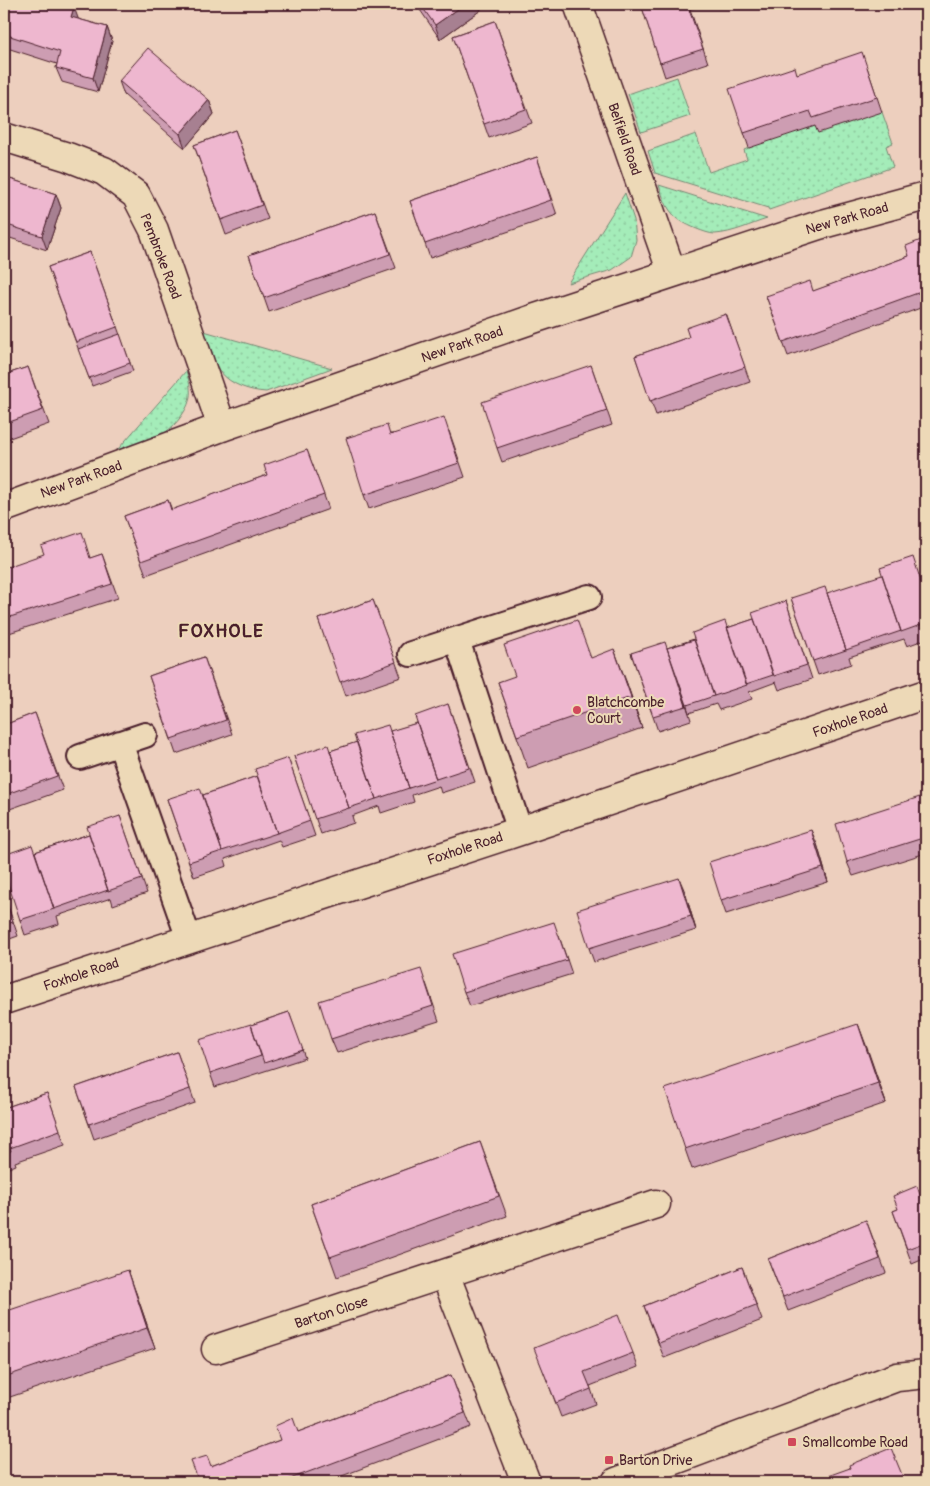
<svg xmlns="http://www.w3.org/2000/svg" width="930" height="1486" font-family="Pangolin,sans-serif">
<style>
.grass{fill:url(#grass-dots);stroke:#778672}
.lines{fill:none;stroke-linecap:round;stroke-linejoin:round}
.service-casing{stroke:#4a1f2b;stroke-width:28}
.minor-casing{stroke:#4a1f2b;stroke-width:31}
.service{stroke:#edd9b7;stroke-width:24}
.minor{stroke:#edd9b7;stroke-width:28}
.wall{fill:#cd9db2;stroke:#4a1f2b}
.shaded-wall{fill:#a78091;stroke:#4a1f2b}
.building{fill:#eeb7cf;stroke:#4a1f2b}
.poi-dot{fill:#d1495b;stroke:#edd9b7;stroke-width:2}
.labels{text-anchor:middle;stroke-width:4;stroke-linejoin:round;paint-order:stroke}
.street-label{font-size:14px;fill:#4a1f2b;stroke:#edd9b7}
.poi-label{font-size:14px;fill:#4a1f2b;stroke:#edd9b7;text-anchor:start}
.district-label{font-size:19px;font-weight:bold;letter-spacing:1px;fill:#4a1f2b;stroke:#edd9b7}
</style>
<defs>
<pattern id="grass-dots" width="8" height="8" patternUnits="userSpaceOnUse" patternTransform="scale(1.25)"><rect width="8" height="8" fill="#a4ecb9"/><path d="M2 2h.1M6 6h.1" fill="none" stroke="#8fca9f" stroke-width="1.8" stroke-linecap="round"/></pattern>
</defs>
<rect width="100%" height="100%" fill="#edcfbe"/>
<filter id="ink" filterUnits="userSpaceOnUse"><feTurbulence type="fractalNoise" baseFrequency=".02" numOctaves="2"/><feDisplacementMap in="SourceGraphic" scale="10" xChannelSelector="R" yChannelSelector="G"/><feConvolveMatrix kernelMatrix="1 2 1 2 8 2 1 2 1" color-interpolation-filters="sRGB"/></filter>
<g filter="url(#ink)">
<!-- grass -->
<path class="grass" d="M677 77 690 116 641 132 628 94Z
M882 112 893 143 886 146 893 167 769 210 768 208 655 173 648 151 696 134 709 172 747 159 744 150C788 130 836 121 882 112Z
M659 185 767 219C751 224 733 233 715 234 710 234 702 231 697 229 672 219 667 210 659 185Z
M625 193 634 220 636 240 631 257 612 270 568 283Z
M204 331 332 368 266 392C250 391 230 385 220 371 211 360 208 344 204 331Z
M186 371C191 386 193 398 184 412 168 439 139 446 112 456Z"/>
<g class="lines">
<!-- service casing -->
<g class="service-casing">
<path id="service" d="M457 640 520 831
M411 654 589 597
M120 743 189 939
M80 757 145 735"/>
</g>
<!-- minor casing -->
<g class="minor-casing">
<path id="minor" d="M578 4 672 273
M4 137 68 157 104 171 136 195 154 230 222 427
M4 508 222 427 536 318 819 225 926 196
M4 1000 520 831 926 694
M445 1274 526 1482
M216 1349 656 1204
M616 1482 897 1377 926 1374"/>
</g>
<!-- service -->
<use href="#service" class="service"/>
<!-- minor -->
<use href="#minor" class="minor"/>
</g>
<!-- wall -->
<path class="wall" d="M4 4 78 19 107 27 112 41 98 92 62 82 56 68 57 64 4 47Z
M416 4H479L481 10 440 39Z
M641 4H706L690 9 708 63 665 77Z
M495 21 532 123 489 138 453 36Z
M867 67 882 112 818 133 815 126 749 148 744 133 797 74Z
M119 81 209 100 214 114 185 148 124 95Z
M235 130 268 219 226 235 194 145Z
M537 157 557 215 430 258 410 201Z
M4 177 56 194 61 208 47 250 4 236Z
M375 211 396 268 269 312 249 255Z
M926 238V306L788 356 766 296 814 291 909 256Z
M90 252 133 371 92 386 48 267Z
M726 314 750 382 656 415 635 356 689 337Z
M591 365 612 425 502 462 497 448Z
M28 367 49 424 4 440V375Z
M449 431 465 477 369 509 364 495 390 434Z
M307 450 329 509 146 575 124 516 168 500 172 510 267 475Z
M102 554 118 598 9 633 4 619V568L91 558Z
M926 595V639L907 646 904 639 849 657 851 664 818 675 791 598Z
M373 600 401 677 346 696 318 619Z
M786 601 812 679 779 690 776 682 749 692 752 699 719 710 716 704 689 713 678 678 691 720 658 731 631 653 667 648 754 619Z
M204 657 232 734 176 754 149 676Z
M591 658 626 681 642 728 528 768 498 682Z
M448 704 475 782 441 793 439 786 412 795 414 802 381 813 379 806 352 816 354 823 321 834 294 756 330 751 417 723Z
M35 713 63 790 7 810 4 800V725Z
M288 758 315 836 282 847 279 840 225 859 227 866 194 877 167 799 203 795 257 776Z
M926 795V853L853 876 847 862Z
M120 816 147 893 113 905 111 898 57 916 59 924 25 935 20 920 35 852 89 834Z
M817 844 828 882 726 914 721 900Z
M685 892 696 930 594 962 589 948Z
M4 894 18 936 4 941Z
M559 936 572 974 470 1006 464 992Z
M426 983 439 1021 337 1053 331 1039Z
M289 1012 305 1058 215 1087 210 1073 251 1025Z
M858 1024 886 1103 692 1169 685 1149Z
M177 1052 195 1103 94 1139 76 1087Z
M47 1093 65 1145 15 1162 16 1165 4 1170V1108Z
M480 1142 507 1216 337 1277 311 1204Z
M926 1198V1258L912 1264 893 1211Z
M866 1220 886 1273 788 1311 768 1259Z
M742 1267 762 1320 664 1358 644 1306Z
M135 1290 155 1348 4 1399V1312Z
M633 1353 638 1367 590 1386 596 1404 561 1417 540 1362Z
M451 1375 471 1427 326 1482H199L211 1466 280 1440 298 1432Z"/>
<!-- shaded-wall -->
<path class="shaded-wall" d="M465 4H479L481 10 440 39 435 25Z
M74 7 79 21 71 17Z
M107 27 112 41 98 92 93 78Z
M209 100 214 114 185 148 180 134Z
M56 194 61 208 47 250 42 236Z
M614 649 626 681 642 728 631 697Z
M811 830 817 844 828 882 823 868Z
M679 878 685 892 696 930 691 916Z
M858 1024 866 1045 886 1103 878 1083Z
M128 1270 135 1290 155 1348 147 1328Z"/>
<!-- building -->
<path class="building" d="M4 4H63L74 7 71 17 107 27 93 78 56 68 60 52 4 34Z
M420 4H465L435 25Z
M641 4H687L703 49 660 63Z
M921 4H926V22Z
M495 21 526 109 484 124 453 36Z
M926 37V59L920 39Z
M148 48 209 100 180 134 119 81Z
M862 52 877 97 813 118 810 111 744 133 729 89 795 67 797 74Z
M235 130 262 205 221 220 194 145Z
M537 157 551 200 425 244 410 201Z
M4 177 56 194 42 236 4 224Z
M375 211 390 254 264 298 249 255Z
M926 238V290L783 342 766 296 810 281 813 291 909 256 906 246Z
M90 252 117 327 76 342 48 267Z
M726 314 745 367 650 401 635 356 689 337 686 328Z
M120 334 130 363 89 378 78 349Z
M591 365 607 411 497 448 482 402Z
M28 367 43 410 4 424V375Z
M444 417 459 463 364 495 346 438 387 425 390 435Z
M307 450 324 495 141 561 124 516 168 500 171 510 267 475 264 465Z
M82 532 90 558 102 554 112 584 4 619V568L44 554 41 546Z
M913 557 926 596V623L901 632 880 568Z
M882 575 901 631 846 650 827 593Z
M825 587 846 650 813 661 791 598Z
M373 600 396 662 340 682 318 619Z
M786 601 807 665 774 676 752 613Z
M754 619 773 675 746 684 727 628Z
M577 620 591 658 614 649 631 697 517 736 498 682 515 676 504 645Z
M725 621 747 685 714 696 692 633Z
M694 640 714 696 687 705 667 648Z
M665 642 686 706 653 716 631 653Z
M204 657 226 720 171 739 149 676Z
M448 704 469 768 436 779 415 716Z
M35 713 57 776 4 795V725Z
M417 723 436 779 409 788 390 731Z
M388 725 409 788 376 799 354 735Z
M357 742 376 799 349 808 330 751Z
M328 745 349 808 315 819 294 756Z
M288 758 310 821 277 833 255 769Z
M257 776 277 833 222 851 203 795Z
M200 788 222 851 189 862 167 799Z
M926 795V837L847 862 836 824Z
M120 816 142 879 108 891 87 827Z
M811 830 823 868 721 900 709 862Z
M89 834 108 890 54 909 35 852Z
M32 845 54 909 20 920 4 871V855Z
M679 878 691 916 589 948 577 910Z
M4 895 13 922 4 925Z
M554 922 567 960 464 992 452 954Z
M421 969 433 1006 331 1039 319 1001Z
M289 1012 303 1050 264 1063 251 1025Z
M251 1024 261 1056 210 1073 199 1040Z
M858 1024 878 1083 685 1149 665 1089Z
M177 1052 190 1089 89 1124 76 1087Z
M47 1093 60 1130 10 1148 11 1151 4 1153V1108Z
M480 1142 499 1196 330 1257 311 1204Z
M917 1186 922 1200 926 1198V1242L907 1249 893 1211 898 1209 893 1196Z
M866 1220 880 1259 783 1297 768 1259Z
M742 1267 756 1305 659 1343 644 1306Z
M128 1270 147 1328 4 1377V1312Z
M618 1315 633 1353 584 1372 591 1389 556 1403 534 1348Z
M451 1375 465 1413 282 1482H199L191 1461 207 1456 211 1466 280 1440 275 1426 293 1418 298 1432Z
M891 1448 905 1482H811L850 1468 849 1465Z"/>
</g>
<!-- markers -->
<g class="poi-dot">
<circle cx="577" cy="710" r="5"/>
<rect x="787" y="1437" width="10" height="10" rx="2.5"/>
<rect x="604" y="1455" width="10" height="10" rx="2.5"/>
</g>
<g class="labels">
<!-- street labels -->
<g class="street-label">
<text transform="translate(625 139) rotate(71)" y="5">Belfield Road</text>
<text transform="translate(847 218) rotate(-16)" y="5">New Park Road</text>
<text transform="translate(161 256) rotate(69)" y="5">Pembroke Road</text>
<text transform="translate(462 344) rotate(-19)" y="5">New Park Road</text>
<text transform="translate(81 479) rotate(-20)" y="5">New Park Road</text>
<text transform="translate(850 720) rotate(-19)" y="5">Foxhole Road</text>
<text transform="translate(465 848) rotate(-18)" y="5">Foxhole Road</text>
<text transform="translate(81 974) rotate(-18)" y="5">Foxhole Road</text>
<text transform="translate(331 1312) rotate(-18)" y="5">Barton Close</text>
</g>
<!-- poi labels -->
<g class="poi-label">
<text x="587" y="707">Blatchcombe<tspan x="587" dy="16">Court</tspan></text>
<text x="802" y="1447">Smallcombe Road</text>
<text x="619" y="1465">Barton Drive</text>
</g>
<!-- district labels -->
<g class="district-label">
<text x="221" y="637">FOXHOLE</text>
</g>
</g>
<!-- margin -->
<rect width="930" height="1486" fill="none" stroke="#edd9b7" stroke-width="20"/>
<rect x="10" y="10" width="910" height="1466" fill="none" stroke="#4a1f2b" stroke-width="2" filter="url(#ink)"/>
</svg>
